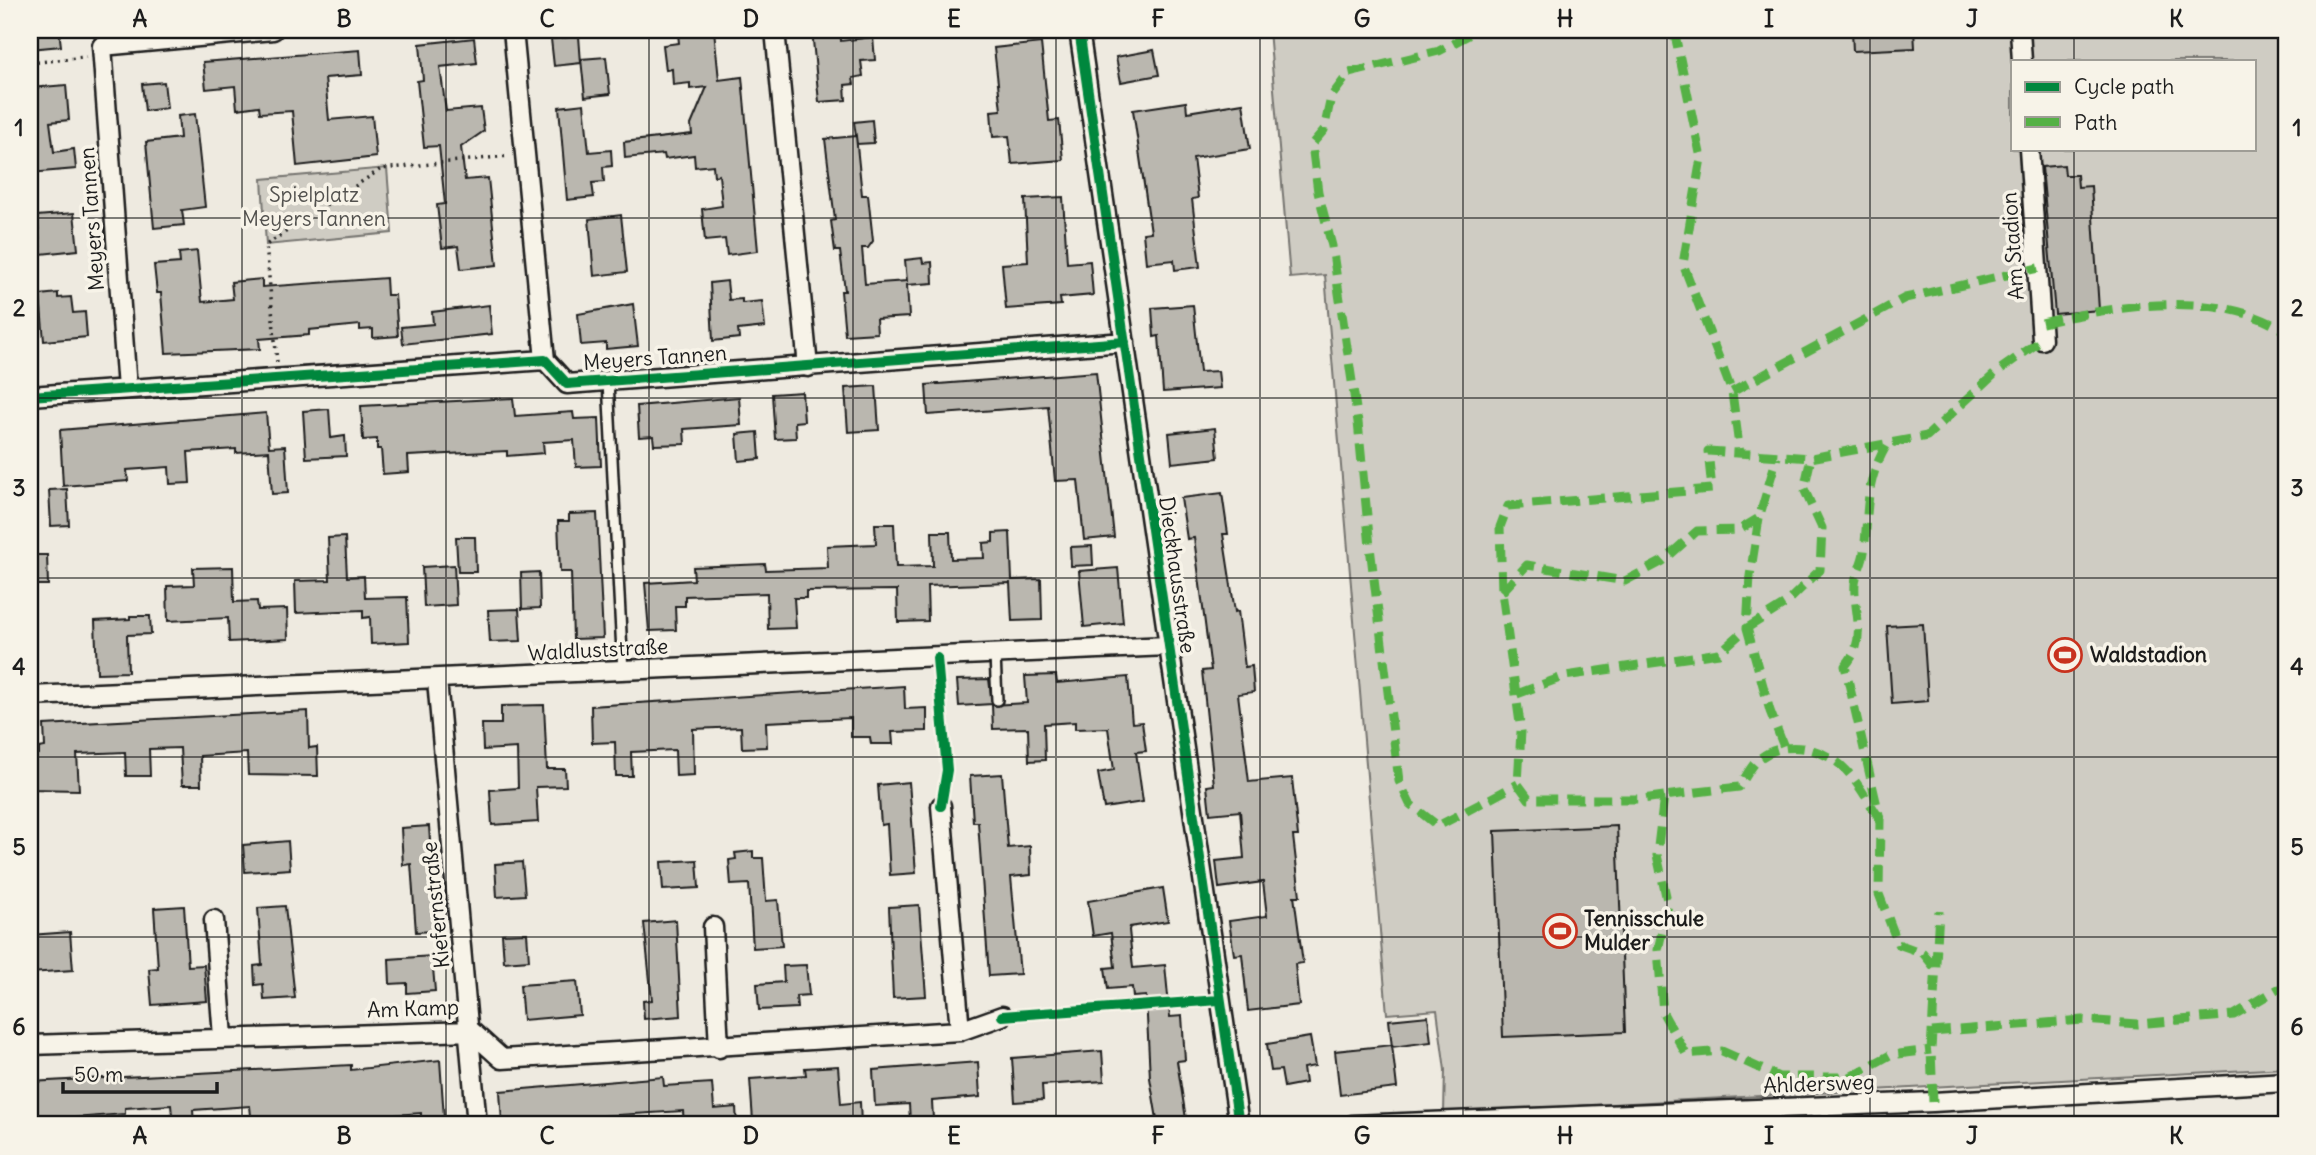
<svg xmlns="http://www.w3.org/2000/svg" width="2316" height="1155" font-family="Delius,sans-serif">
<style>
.green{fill:#cfccc3;stroke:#767470;stroke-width:2;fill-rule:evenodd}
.building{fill:#bab7af;stroke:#1c1c1c;stroke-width:2}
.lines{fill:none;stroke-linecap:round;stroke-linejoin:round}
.lane-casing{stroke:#1c1c1c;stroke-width:14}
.street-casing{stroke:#1c1c1c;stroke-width:23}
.path{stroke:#1c1c1c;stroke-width:3.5;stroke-dasharray:2 5;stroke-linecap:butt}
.lane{stroke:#f7f3e8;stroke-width:9}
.street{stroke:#f7f3e8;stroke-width:18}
.quiet{stroke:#55b145;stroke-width:9;stroke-dasharray:18 9;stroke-linecap:butt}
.cycleway-casing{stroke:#f7f3e8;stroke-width:15}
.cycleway{stroke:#00873e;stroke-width:10}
.grid{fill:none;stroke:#1c1c1c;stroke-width:2;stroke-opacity:0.55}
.labels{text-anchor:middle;stroke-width:7;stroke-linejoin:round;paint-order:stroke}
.park-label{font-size:21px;fill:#52514e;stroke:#f7f3e8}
.street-label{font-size:21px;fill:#1c1c1c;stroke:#f7f3e8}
.poi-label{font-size:21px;font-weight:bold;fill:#1c1c1c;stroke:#f7f3e8;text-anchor:start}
.neatline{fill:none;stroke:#1c1c1c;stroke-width:2.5}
.grid-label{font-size:23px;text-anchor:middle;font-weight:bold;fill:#1c1c1c}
</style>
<rect width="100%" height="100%" fill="#eeeae0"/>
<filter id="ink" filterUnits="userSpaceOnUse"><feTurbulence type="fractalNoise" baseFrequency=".0143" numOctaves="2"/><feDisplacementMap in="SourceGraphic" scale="14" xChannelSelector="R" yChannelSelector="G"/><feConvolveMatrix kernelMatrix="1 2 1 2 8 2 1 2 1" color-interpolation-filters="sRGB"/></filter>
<g filter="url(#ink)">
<!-- green -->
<path class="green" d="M1269 30H2286V1068L1444 1113 1445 1070 1437 1010 1387 1014 1325 275 1290 278ZM2013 61H2255V149H2013Z
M387 168 392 233 266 245 262 179Z"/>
<!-- building -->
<path class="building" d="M30 30H59L61 46 30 49Z
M714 30 719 80 742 77 758 251 727 255 725 239 705 241 702 209 722 206 719 175 714 176 713 165 695 167 694 155 665 159 664 154 625 158 624 142 692 134 691 125 707 87 690 89V83L673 85 672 69 666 70 663 45 679 43 678 34Z
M812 30H840L841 41 873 37 875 60 861 61 863 76 853 78 854 84 845 85 846 100 819 102Z
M1852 30H1914L1915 48 1853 51Z
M579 36 581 63 554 66 551 39Z
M474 38 477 63 440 67 446 111 481 108 484 131 461 147 465 180 488 178 497 265 461 269 458 246 442 248 437 205 445 204 439 146 424 147 417 81 423 80 420 44Z
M1041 43 1049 121 1059 120 1063 160 1012 164 1009 136 993 137 991 111 1001 110 994 48Z
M360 50 362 75 325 78 329 120 372 116 376 157 297 166 292 111 260 113 259 106 237 109 235 86 206 89 203 62Z
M1154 50 1159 75 1121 82 1116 57Z
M606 57 610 94 585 97 581 59Z
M164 82 167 108 145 111 142 84Z
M66 85 69 120 50 122 54 152 74 149 76 169 30 173V88Z
M1186 102 1187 112 1243 103 1250 149 1193 158 1198 198 1192 199 1200 267 1175 270 1174 260 1146 263 1143 233 1151 232 1133 110Z
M584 104 589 152 611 150 612 166 603 167 604 182 592 183 594 197 567 200 559 107Z
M195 114 205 207 182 210 184 225 154 228 146 142 180 138 178 116Z
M872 120 874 143 857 144 854 122Z
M856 136 862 195H868L873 241 868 248H862L865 284 907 281 905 260 922 258 923 263 932 262 933 283 907 285 909 317 876 319 877 333 845 335 841 291H845L840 251H835L831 221 835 220 825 139Z
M2064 165 2065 175H2077L2078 187 2091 186 2099 310 2055 314 2042 167Z
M1063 197 1067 263 1090 261 1093 295 1060 298 1061 305 1006 309 1002 264 1028 262 1025 199Z
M74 213 78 250 41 254 37 216Z
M621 215 627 272 594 276 589 219Z
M197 251 202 302 233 299 231 282 262 279V287L386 278 387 295H395L398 336 373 338V329L360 330V325L309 330V335L259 339 260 349 166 353 161 293H157L154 265 180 263 179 253Z
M727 281 729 300 742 299V303L762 301 765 327 738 330 739 338 713 341 710 283Z
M58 293V298L71 297 73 313 85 312 87 337 44 341 40 295Z
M633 304 638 346 606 349V343L581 345 578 314Z
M489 305 492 334 403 344 401 327 433 324 432 312Z
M1193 305 1200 372 1218 371 1220 388 1163 392 1159 336 1154 337 1152 308Z
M1096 372 1114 537 1084 540 1078 480 1055 481 1048 406 928 415 926 385Z
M876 386 879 430 848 432 845 388Z
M802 392 804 421 795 422 796 438 775 439 772 394Z
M739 397 741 425 684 429 685 444 654 445 653 436 639 437 637 406Z
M513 398 515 416 573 412 574 419 599 418 601 466 576 467 574 440 543 442 544 453 507 456V451L408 456 409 472 383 474 381 449H377V439L363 440 361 406Z
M329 409 331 438 345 436 346 456 306 458 303 411Z
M266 413 269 447 285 446 288 493 272 494 269 451 236 453V449L188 452 190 483 170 484 169 467 127 470 128 481 63 486 60 430Z
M1215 428 1218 458 1172 463 1169 433Z
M758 432 760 459 739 461 737 434Z
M67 489 69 525 51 526 49 490Z
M1222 493 1228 534H1223L1235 612 1238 611 1245 667 1252 666 1254 692 1238 694 1249 782 1292 778 1298 836H1293L1300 896H1294L1303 963 1295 964 1299 1005 1248 1011 1242 954 1234 955 1229 921 1267 916 1263 882 1219 888 1216 861 1244 858 1240 811 1210 814 1207 786 1214 785 1202 671 1211 670 1194 538 1187 539 1181 498Z
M597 513 603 638 573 639 571 572H560L558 521H569V514Z
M875 524H894L896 567 933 566 932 532H950L951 559 984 558 983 543 993 542V533L1010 532 1012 580 1041 579 1042 620 1012 621 1010 583 927 586 928 621 898 622 897 590 806 591V598H794L796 628 768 629 767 593 685 596V606H675L676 630 649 631 645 583 694 580 693 567 765 564 766 570 828 568 827 546 876 544Z
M345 537 347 577 364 576 365 598 407 597 409 642 371 644 370 617 363 618V610L296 613 295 581 330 580 328 538Z
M456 537H475L476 572H458Z
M1092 546 1093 565 1071 566 1070 547Z
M30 555H47L48 585H30Z
M454 565 456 605 424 607 422 567Z
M233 567 234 602 257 601 258 610 287 609 288 639 229 642 228 618 168 621 167 586 194 585 193 568Z
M1118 568 1123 623 1084 627 1079 571Z
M539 572 540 608 522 609 521 573Z
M519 609 521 641 490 642 488 610Z
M130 616H150L151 634 127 635 128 672 97 673 95 621 130 619Z
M1923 624 1928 701 1892 704 1887 626Z
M1056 675 1057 683 1128 677 1132 723 1142 722 1146 751 1136 752 1143 802 1104 808 1098 773 1114 770 1108 728 1075 729V722L1044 724 1045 760 1029 761 1028 728 993 729 992 705 1027 703 1025 676Z
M989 679 992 704 959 706 957 680Z
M904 686 905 709 927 708V731L892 732 893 744H871L870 737H851V718L766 722 767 747 742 748 741 727 693 729 694 775 676 776 675 750 631 752 632 776H616L615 742 592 743 591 706Z
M544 705 547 769H565L566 786 536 787 538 822 492 825 490 790 518 788 517 748 483 750 482 724H501V706Z
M308 711 309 748 317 747 318 776 248 775 247 753 200 756 201 785H182L180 748 149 749 150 776H126L125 752 77 754 79 790 30 789V754H39V748L45 747 44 725Z
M1002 774 1008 848 1030 846 1031 875 1011 877 1020 974 989 976 978 822H973L970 776Z
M909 782 916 873 890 875 887 824 881 825 878 785Z
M429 826 436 931 416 932 411 864 403 865 401 828Z
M1617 826 1625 1032 1503 1037 1495 831Z
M288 841 290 869 245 872 243 845Z
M753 851V858H763L766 901 778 900 782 946 753 948 749 884 731 885 729 860 736 859 735 853Z
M697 860 699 888 663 890 661 862Z
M522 862 525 895 497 897 495 864Z
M1163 888 1168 921 1130 927 1129 930 1133 968 1165 965 1170 1017 1182 1016 1185 1060 1177 1061 1187 1125H1158L1150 1078 1146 996 1133 997 1132 987 1108 989 1105 968 1115 967 1111 933 1093 936 1088 901Z
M919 905 926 996 893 998 889 907Z
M184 906 188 966 204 965 207 1001 152 1005 149 969 158 968 154 908Z
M285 906 295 998 264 1000 263 984 255 985 254 966 262 965 258 908Z
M676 920 681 1016 644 1019 643 1001 652 1000 644 923Z
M70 932 73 970 30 973V935Z
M527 933 529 960 504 962 502 934Z
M432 956 435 991 407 993V983L390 984 389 959Z
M806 965 809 995 796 996 797 1008 759 1010 757 984 784 982 783 966Z
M577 981 580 1015 523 1020 520 985Z
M1428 1016 1431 1042 1392 1047 1389 1020Z
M1310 1037 1315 1066 1303 1068 1305 1083 1284 1087 1281 1070 1271 1071 1267 1044Z
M1392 1045 1397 1088 1340 1095 1335 1051Z
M1102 1051 1104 1081 1042 1085 1043 1100 1015 1102 1012 1058Z
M440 1060 444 1118 421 1119V1113L354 1118 355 1125H252L250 1106 193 1110 194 1125H173L171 1105 125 1108V1114L62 1119V1125H30V1082L351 1065V1070Z
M978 1062 980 1097 932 1101 933 1119 910 1121 909 1104 875 1106 873 1070Z
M838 1066 841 1104 860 1102 861 1125H790V1119L753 1121 750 1079 806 1075 805 1068Z
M663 1077 664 1086 712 1083 714 1109 736 1107 737 1125H684L683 1111 569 1118 570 1125H542V1120L502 1123 500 1091Z"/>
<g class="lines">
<!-- lane casing -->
<g class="lane-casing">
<path id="lane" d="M608 381 623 672
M995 655 997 700"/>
</g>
<!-- street casing -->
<g class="street-casing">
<path id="street" d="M513 30 545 360
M775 30 808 367
M1079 30 1239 1125
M2020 30 2022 61
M2029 149 2042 340
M127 389 102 46 273 30
M30 396 545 360 567 384 1125 342
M437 680 477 1125
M30 696 1168 646
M941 806 960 1031
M214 920 223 1037
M713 927 719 1048
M30 1045 471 1031 502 1059 960 1031 1002 1016
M1353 1125 1933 1102 2286 1082"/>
</g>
<!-- path -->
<path class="path" d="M30 63 86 57
M277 362 266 245 381 169 509 156"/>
<!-- lane -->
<use href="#lane" class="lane"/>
<!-- street -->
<use href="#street" class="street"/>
<!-- quiet -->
<path class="quiet" d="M1495 30 1474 32 1439 51 1349 73 1331 97 1324 130 1312 144 1318 192 1332 246 1358 422 1370 547 1399 781 1410 804 1438 826 1518 784
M1674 30 1701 158 1683 264 1732 392 1740 454
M2042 323C2115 306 2220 288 2286 332
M1732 392 1905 298 2038 268
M1886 446C1864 485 1869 510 1864 552 1863 562 1856 573 1855 583 1853 614 1869 639 1845 666L1880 819 1879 894 1898 944 1923 953 1935 968
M1759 518 1750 576 1747 628 1770 711 1784 747
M1502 592 1527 565 1625 581 1663 561 1697 531 1739 530 1759 518 1777 457
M1517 694 1565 676 1719 653 1747 628 1785 604 1820 570 1822 528 1804 489 1811 458
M1664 796 1642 799H1529L1518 784 1521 731 1502 592 1500 527 1508 506 1712 489 1708 451 1811 458 1927 436 1998 371 2042 340
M1880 819C1869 803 1859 784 1846 770 1824 747 1783 738 1758 760 1750 767 1745 779 1739 787L1664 796 1657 855 1668 905 1658 950 1663 1013 1686 1054 1722 1051 1779 1077H1850L1890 1055 1931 1050
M1932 1032 2083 1020 2138 1024 2234 1015 2278 989 2286 991
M1933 1102 1931 1050 1939 911"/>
<!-- cycleway casing -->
<g class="cycleway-casing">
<path id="cycleway" d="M1079 30 1239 1125
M30 396 545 360 567 384 1125 342
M937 658 947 770 941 806
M1002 1016 1219 1000"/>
</g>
<!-- cycleway -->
<use href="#cycleway" class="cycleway"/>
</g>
</g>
<!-- grid -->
<path class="grid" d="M242 30V1125M446 30V1125M649 30V1125M853 30V1125M1056 30V1125M1260 30V1125M1463 30V1125M1667 30V1125M1870 30V1125M2074 30V61M2074 149V1125M30 218H2286M30 398H2286M30 578H2286M30 757H2286M30 937H2286"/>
<!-- icons -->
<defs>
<g id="stadium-ring" transform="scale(1.75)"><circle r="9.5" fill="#f7f3e8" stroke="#c8321e" stroke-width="1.5"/><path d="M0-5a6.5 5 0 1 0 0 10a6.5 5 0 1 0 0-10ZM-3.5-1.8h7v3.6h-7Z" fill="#c8321e"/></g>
</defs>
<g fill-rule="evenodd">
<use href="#stadium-ring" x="2065" y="655"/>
<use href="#stadium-ring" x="1560" y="931"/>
</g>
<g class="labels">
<!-- park labels -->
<g class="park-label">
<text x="314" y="202">Spielplatz<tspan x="314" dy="24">Meyers Tannen</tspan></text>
</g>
<!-- street labels -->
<g class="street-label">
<text transform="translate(92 219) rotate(-94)" y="7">Meyers Tannen</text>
<text transform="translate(2013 246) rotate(-94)" y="7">Am Stadion</text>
<text transform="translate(655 358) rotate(-4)" y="7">Meyers Tannen</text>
<text transform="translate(1177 575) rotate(82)" y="7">Dieckhausstraße</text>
<text transform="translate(598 650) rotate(-3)" y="7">Waldluststraße</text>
<text transform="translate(436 905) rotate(-96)" y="7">Kiefernstraße</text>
<text transform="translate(413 1009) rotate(-2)" y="7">Am Kamp</text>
<text transform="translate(1819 1084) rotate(-2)" y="7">Ahldersweg</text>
</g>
<!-- poi labels -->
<g class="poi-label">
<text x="2090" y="662">Waldstadion</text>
<text x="1584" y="926">Tennisschule<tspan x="1584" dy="24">Mulder</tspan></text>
</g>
</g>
<!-- margin -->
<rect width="2316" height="1155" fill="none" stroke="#f7f3e8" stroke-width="77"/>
<!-- legend -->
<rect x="2011" y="60" width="245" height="91" fill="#f7f3e8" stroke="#9f9d96" stroke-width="2"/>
<rect x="2025" y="82" width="35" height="10" fill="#00873e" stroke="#9f9d96" stroke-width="2"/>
<text x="2074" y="94" font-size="21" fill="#1c1c1c">Cycle path</text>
<rect x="2025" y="117" width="35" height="10" fill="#55b145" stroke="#9f9d96" stroke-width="2"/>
<text x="2074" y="130" font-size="21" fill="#1c1c1c">Path</text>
<!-- scale -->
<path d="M63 1082v10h154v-10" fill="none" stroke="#1c1c1c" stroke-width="3.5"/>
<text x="74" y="1082" font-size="21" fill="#1c1c1c" stroke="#f7f3e8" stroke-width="5" paint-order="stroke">50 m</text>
<rect x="38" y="38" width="2240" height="1078" class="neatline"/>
<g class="grid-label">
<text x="140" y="27">A</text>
<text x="344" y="27">B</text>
<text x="547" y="27">C</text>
<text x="751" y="27">D</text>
<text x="954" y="27">E</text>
<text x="1158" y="27">F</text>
<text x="1362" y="27">G</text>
<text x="1565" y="27">H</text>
<text x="1769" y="27">I</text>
<text x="1972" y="27">J</text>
<text x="2176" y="27">K</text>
<text x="19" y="136">1</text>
<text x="2297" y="136">1</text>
<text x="19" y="316">2</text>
<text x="2297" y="316">2</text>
<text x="19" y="496">3</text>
<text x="2297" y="496">3</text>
<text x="19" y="675">4</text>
<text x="2297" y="675">4</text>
<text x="19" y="855">5</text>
<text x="2297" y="855">5</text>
<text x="19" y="1035">6</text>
<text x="2297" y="1035">6</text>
<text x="140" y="1144">A</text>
<text x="344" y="1144">B</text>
<text x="547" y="1144">C</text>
<text x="751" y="1144">D</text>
<text x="954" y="1144">E</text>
<text x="1158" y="1144">F</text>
<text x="1362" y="1144">G</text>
<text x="1565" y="1144">H</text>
<text x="1769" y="1144">I</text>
<text x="1972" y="1144">J</text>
<text x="2176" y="1144">K</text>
</g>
</svg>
